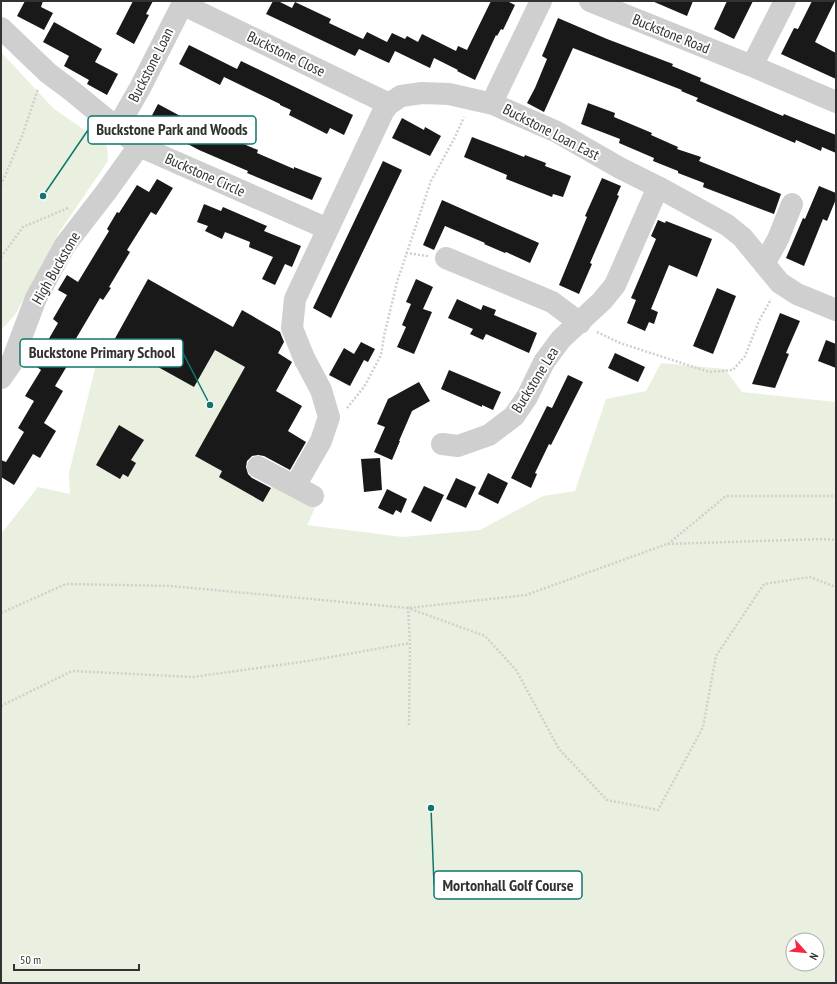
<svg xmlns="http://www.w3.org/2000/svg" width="837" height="984" font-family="'PT Sans Narrow',sans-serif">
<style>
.green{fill:#e9f0df;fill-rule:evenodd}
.building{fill:#191919}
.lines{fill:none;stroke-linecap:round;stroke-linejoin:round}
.path{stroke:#cfcfcf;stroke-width:2.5;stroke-dasharray:2 2;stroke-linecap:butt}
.minor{stroke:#cfcfcf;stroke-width:22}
.labels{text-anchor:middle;stroke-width:4;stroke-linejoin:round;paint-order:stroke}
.street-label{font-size:15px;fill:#323232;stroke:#fff}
.leader{fill:none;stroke:#0f766e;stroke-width:1.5}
.callout-dot{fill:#0f766e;stroke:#fff;stroke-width:1.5}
.callout{fill:#fff;stroke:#0f766e;stroke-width:1.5}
.callout-label{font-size:16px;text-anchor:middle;font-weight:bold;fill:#323232}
</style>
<rect width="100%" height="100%" fill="#fff"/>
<!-- green -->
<path class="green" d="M1 52 53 108 107 146 108 161 60 231 15 315 1 330Z
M103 337 194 387 215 350 245 367 222 471 219 477 263 502 275 482 317 504 307 525 403 537 480 530 543 496 575 491 606 399 646 391 661 363 725 369 742 392 836 402V983H1V534L38 487 70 494 69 473ZM793 940H817V964H793Z"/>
<!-- building -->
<path class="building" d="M25 1H43L41 7 53 13 44 30 17 16Z
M133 1H153L146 14 149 15 134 44 116 34Z
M273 1H278L292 8 295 2 331 19 329 23 363 39 362 41 367 32 387 42 392 33 405 39 407 36 418 42 422 34 456 51 458 46 467 50 491 1H507L515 5 503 30 501 29 497 36 496 35 475 80 457 71 458 70 434 58 430 68 395 51 389 63 359 49 355 56 266 14Z
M652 1H693L687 16Z
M727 1H753L734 39 714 29Z
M812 1H835L815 42 836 53V79L781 54 794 28 798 29Z
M558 18 607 39 673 64 672 66 701 78 700 81 783 116 784 114 836 135V153L822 147 821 151 796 140 795 143 696 101 698 98 681 91 682 90 573 48 544 112 527 103 535 88 547 59 542 56Z
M54 22 102 49 95 62 118 74 107 95 87 84 89 80 64 66 69 56 43 42Z
M189 45 237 69 241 61 353 115 344 135 330 128 327 134 289 115 291 110 280 105V104L224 77 220 85 179 64Z
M588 103 615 113 614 117 652 133 651 135 678 147 677 149 701 157 699 161 781 194 774 214 703 187 704 183 678 173V171L653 161 654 158 619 143 620 139 581 124Z
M158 104 197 125 213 132 216 127 229 132 227 137 258 150 257 153 294 169V167L322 178 312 200 247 173 248 171 199 150 148 123Z
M402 118 424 130 425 127 441 136 430 156 392 138Z
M472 137 524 157 525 155 546 163 545 166 571 176 563 197 553 194 552 197 506 179 507 175 464 157Z
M383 161 402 170 331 318 313 308Z
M602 178 621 186 617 195 619 196 590 263 592 264 579 294 559 285 587 217 585 216Z
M157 179 173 188 156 215 151 212 127 250 130 252 109 287 111 288 103 300 100 298 71 347 76 351 55 386 63 391 44 423 56 431 40 458 33 454 14 485 1 477V460L6 462 24 432 18 428 34 401 25 396 41 370 37 367 44 356 40 354 58 323 53 319 67 295 58 290 67 275 78 282 109 231 107 229 117 212 119 213 137 185 149 192Z
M819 186 836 193V199L827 221 823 219 804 266 786 258 803 218 805 219Z
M442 200 539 243 530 263 506 252 505 253 484 244 485 243 445 226 434 250 423 245Z
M204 204 221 211 223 207 267 226 264 231 301 246 292 267 285 264 275 285 262 279 273 257 249 247 250 242 225 232 222 239 205 231 208 226 197 222Z
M658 220 665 223 666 221 712 239 697 277 669 265 651 309 658 312 654 324 649 322 645 331 627 323 636 300 631 298 656 239 651 236Z
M148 279 233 327 242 310 280 332 284 342 278 353 292 362 276 391 302 406 288 431 306 442 290 470 264 456 258 455 252 456 247 461 246 467 248 474 252 478 271 488 263 502 219 477 222 471 195 456 245 367 215 350 194 387 113 342Z
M416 279 433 287 423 309 432 312 414 354 397 347 406 327 402 325 411 304 406 302Z
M717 288 736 296 713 354 693 346Z
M457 299 481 310 483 305 496 310 494 315 537 333 529 353 486 334 483 340 470 334 473 329 448 318Z
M780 313 800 321 786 353 789 354 775 388 752 384Z
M826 340 836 344V368L818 361Z
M361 342 375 349 368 362 364 360 350 386 329 375 344 348 354 354Z
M615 353 645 367 638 382 608 368Z
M449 370 501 392 493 410 482 405V407L441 389Z
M568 375 583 382 551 445 549 444 535 473 537 474 531 488 511 478 547 406 552 408Z
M419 382 430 401 412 411 399 441H400L392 460 374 452 385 427 377 424 388 399Z
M119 425 144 440 131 460 136 463 128 477 123 474 120 479 96 465Z
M380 458 382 490 364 492 361 459Z
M488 473 508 483 498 504 478 494Z
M456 478 476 487 466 508 446 499Z
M424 486 444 495 431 522 411 512Z
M387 489 407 499 401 513 396 510 393 515 378 508Z"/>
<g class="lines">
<!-- path -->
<path class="path" d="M1 185 22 136 38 89
M406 253 428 256
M1 257 23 227 68 208
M597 332 620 343 709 372 733 370 745 356 759 321 771 299
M347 408 364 387 381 355 384 336 397 282 431 181 454 139 464 117
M668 544 726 496H836
M1 613 66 584 171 586 408 608 526 595 667 544 822 539 836 540
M1 706 72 671 193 677 308 661 410 643
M409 725 410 643 408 608 485 636 516 670 559 749 607 800 658 810 703 727 716 656 764 584 810 577 836 587"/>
<!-- minor -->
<path class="minor" d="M590 1 752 66 836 102
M182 4 389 104
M1 28 48 73 72 91 139 146 328 229
M752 66 785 1
M493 104 497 92 541 1
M117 128 140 88 184 1
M446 258 552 302 580 323
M764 264 778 239 792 204
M1 378 11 364 36 298 65 245 106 192 139 146
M442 444 458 446 489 435 514 416 527 397 544 362 561 339 602 301 615 285 658 187
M258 467 313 496
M295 486 321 441 329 417 321 390 304 358 292 328 295 299 383 112 389 104 401 96 422 93 449 94 493 104 557 132 620 168 658 187 727 225 742 237 780 283 797 294 836 310"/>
</g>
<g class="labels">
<!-- street labels -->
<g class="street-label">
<text transform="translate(671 34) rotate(22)" y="5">Buckstone Road</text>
<text transform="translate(286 54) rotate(26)" y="5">Buckstone Close</text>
<text transform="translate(151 65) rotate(-63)" y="5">Buckstone Loan</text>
<text transform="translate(551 132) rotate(27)" y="5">Buckstone Loan East</text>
<text transform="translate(205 175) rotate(24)" y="5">Buckstone Circle</text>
<text transform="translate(56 268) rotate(-60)" y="5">High Buckstone</text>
<text transform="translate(535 380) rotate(-58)" y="5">Buckstone Lea</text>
</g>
</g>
<!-- callouts -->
<path class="leader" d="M43 196L88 130M210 405L183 353M431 808L434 885"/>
<g class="callout-dot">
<circle cx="43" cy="196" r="4"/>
<circle cx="210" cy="405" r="4"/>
<circle cx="431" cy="808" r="4"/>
</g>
<g class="callout">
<rect x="88" y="116" width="168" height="28" rx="4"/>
<rect x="20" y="339" width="163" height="28" rx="4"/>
<rect x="434" y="871" width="148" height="28" rx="4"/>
</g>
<g class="callout-label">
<text x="172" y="135">Buckstone Park and Woods</text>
<text x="102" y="358">Buckstone Primary School</text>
<text x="508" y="891">Mortonhall Golf Course</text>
</g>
<!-- border -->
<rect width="837" height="984" fill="none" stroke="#323232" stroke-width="4"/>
<!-- north arrow -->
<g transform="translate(805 952) rotate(117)"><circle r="19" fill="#ffffff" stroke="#adadad"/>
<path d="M0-3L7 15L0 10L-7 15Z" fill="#f62740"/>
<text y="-6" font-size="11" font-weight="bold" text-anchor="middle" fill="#323232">N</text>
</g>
<!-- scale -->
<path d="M14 964v6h125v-6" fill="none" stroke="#323232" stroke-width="2"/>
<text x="20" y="964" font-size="12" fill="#323232" stroke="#ffffff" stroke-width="3" paint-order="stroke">50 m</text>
</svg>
